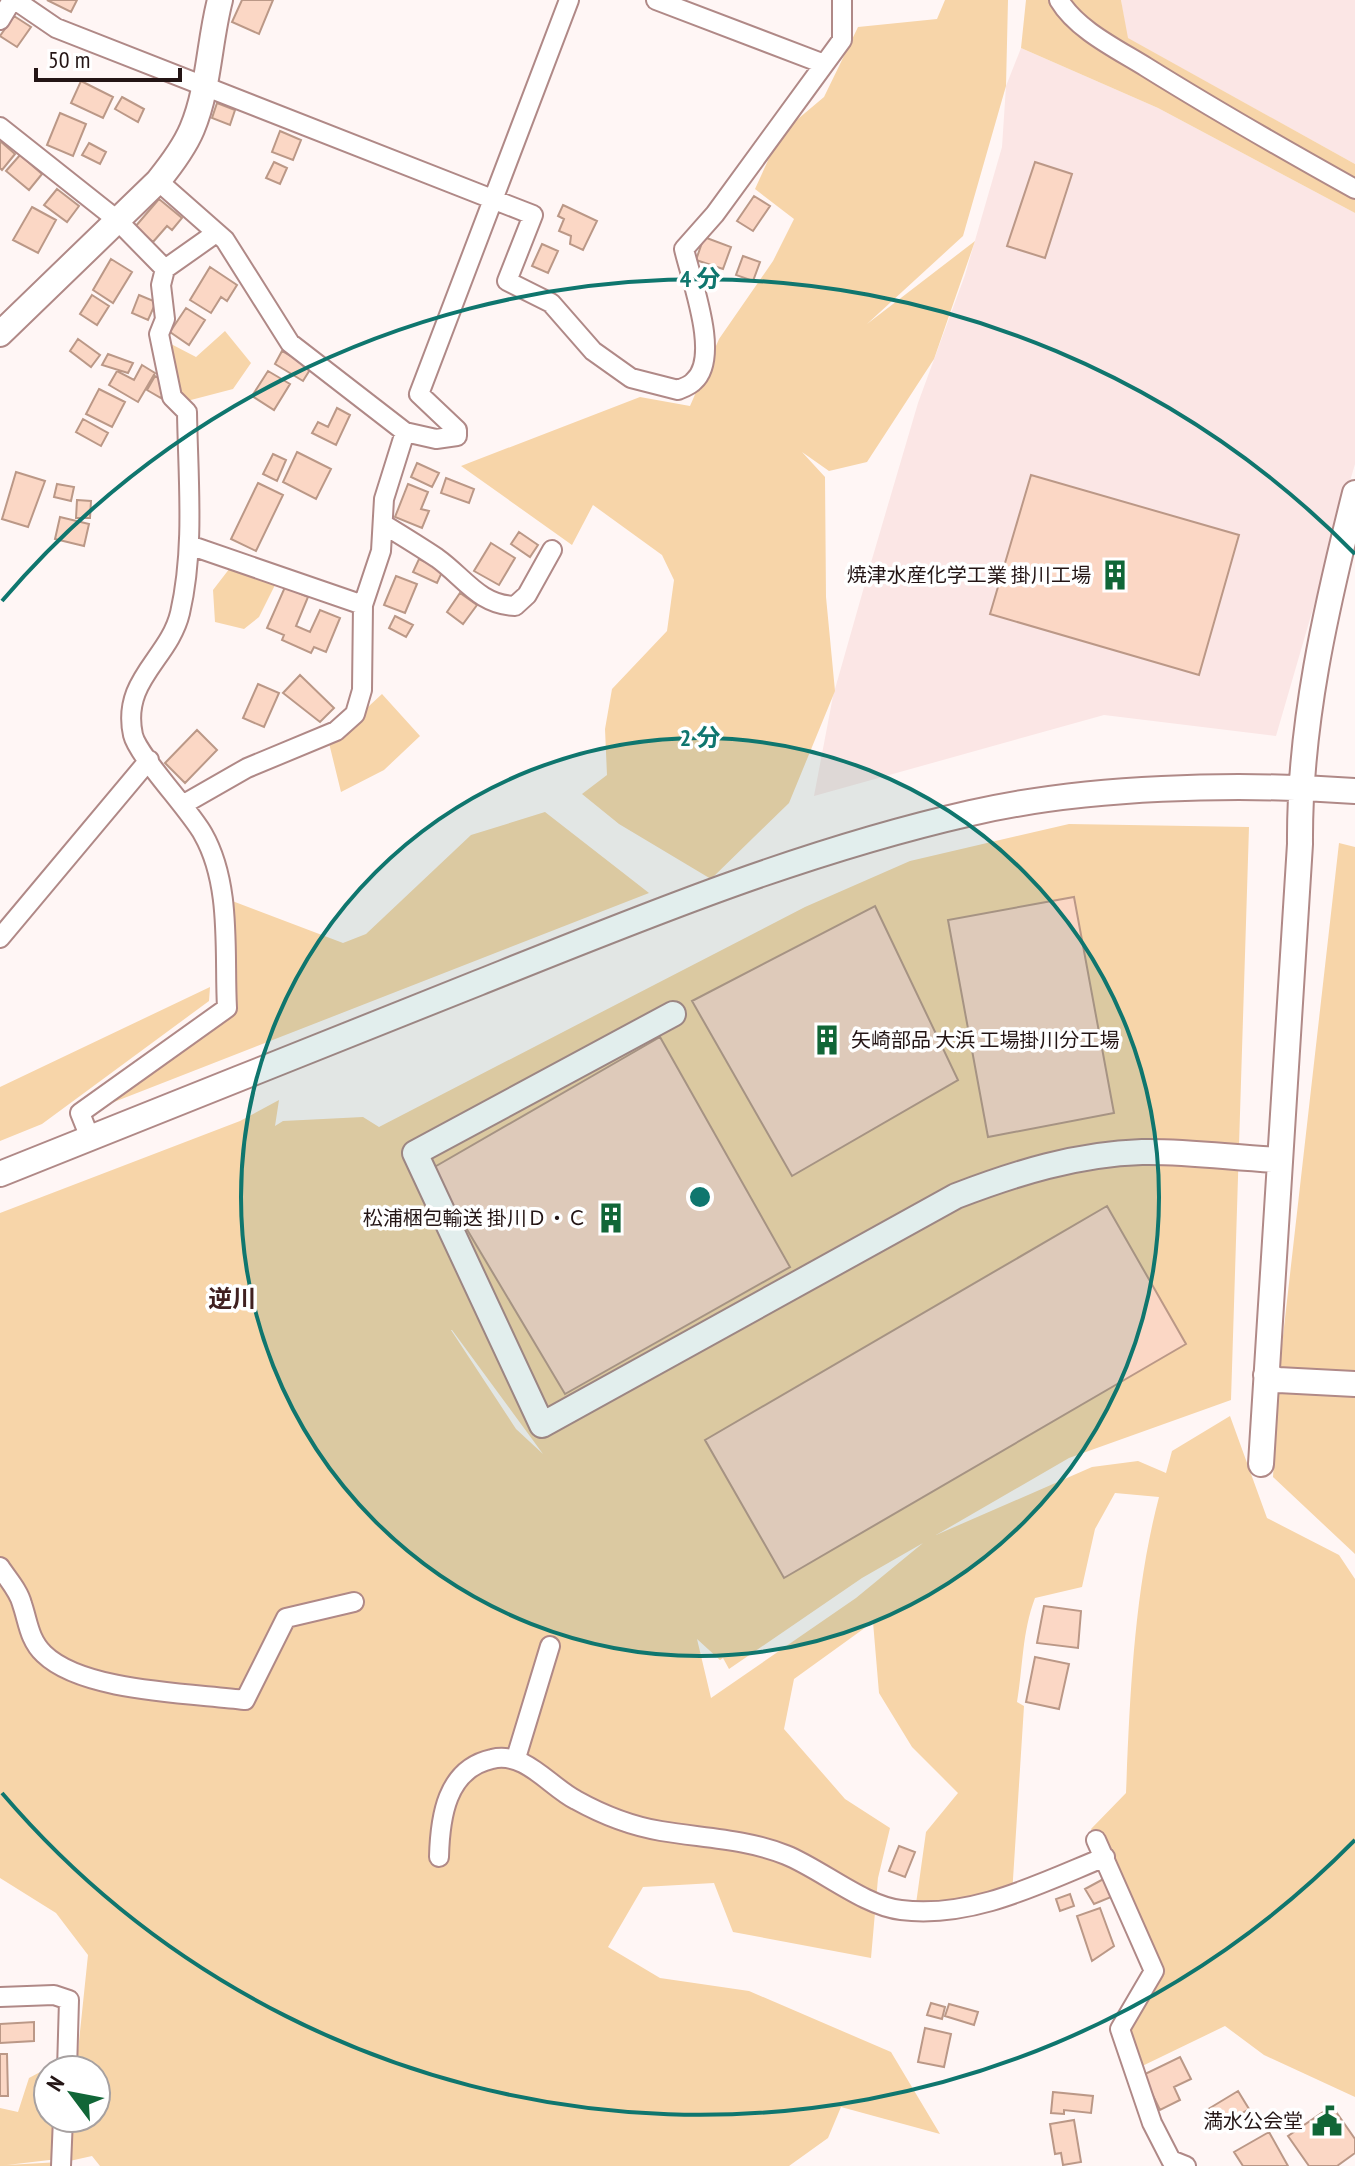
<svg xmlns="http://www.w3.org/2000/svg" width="1355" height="2166" font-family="'PT Sans Narrow','Noto Sans JP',sans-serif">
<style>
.built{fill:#fbe6e5}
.green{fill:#f7d5a9;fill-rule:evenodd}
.building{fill:#fbd7c5;stroke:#bb9887;stroke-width:2}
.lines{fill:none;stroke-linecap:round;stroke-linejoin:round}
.minor-casing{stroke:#b08987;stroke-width:22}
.tertiary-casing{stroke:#b08987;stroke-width:28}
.minor{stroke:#fff;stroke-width:18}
.tertiary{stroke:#fff;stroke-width:24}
.ring{fill:none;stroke:#0f766e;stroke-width:4}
.labels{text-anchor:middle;stroke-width:7;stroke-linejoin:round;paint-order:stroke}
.poi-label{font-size:20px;fill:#241515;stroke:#fff;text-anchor:end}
.quarter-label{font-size:24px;font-weight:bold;fill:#402020;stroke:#fff}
.centre{fill:#0f766e;stroke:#fff;stroke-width:4}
.ring-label{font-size:24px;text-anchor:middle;font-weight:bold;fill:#0f766e;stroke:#fff;stroke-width:7;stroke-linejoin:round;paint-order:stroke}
</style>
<rect width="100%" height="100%" fill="#fff6f5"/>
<!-- built -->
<path class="built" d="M1121 0H1355V164L1127 38Z
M1021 48 1158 108 1355 213V464L1276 736 1104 715 814 796 833 696 870 566 918 403 965 275 1002 147 1006 86Z"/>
<!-- green -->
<path class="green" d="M945 0H1008L1006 86 963 236 867 324 975 241 934 359 867 462 829 471 802 452 825 477 826 597 835 691 789 803 711 879 619 824 582 794 607 775 605 729 612 689 667 631 674 580 662 555 593 505 572 545 461 466 640 397 690 406 719 339 773 261 794 219 755 189 780 134 824 97 858 27 937 19Z
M1026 0H1121L1128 38 1355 164V213L1158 108 1021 48Z
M225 331 251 363 233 389 187 401 174 382 171 344 196 357Z
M233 564 275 585 259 617 244 629 215 622 213 590Z
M382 694 420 736 384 770 341 792 329 743Z
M545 812 649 893 96 1109 232 1008 227 899 343 943 366 934 471 835Z
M1069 824 1249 827 1231 1400 1069 1458 936 1535 1092 1467 1138 1461 1166 1473 1172 1451 1230 1416 1267 1518 1339 1555 1355 1579V2097L1264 2055 1225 2026 1134 2070 1120 2029 1154 1971 1091 1829 1126 1793C1130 1695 1134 1592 1159 1497L1115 1493 1095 1529 1082 1587 1035 1598C1022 1632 1023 1667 1017 1702L1024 1706 1012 1895 915 1911 926 1832 958 1793 912 1747 879 1693 873 1622 794 1679 784 1729 845 1799 890 1828 878 1878 871 1958 733 1932 714 1883 643 1887 608 1947 660 1978 749 1991 891 2052 940 2134 841 2107 828 2138 789 2166H100L92 2156 65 2162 69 2118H96V2070H76L88 1955 56 1913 0 1878V1213L240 1121 279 1100 275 1126 283 1121 363 1117 379 1127 805 907 910 861ZM451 1330H452L543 1454 516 1429ZM923 1543 856 1598 711 1698 697 1639 720 1660 723 1658 729 1669 862 1578Z
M1339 843 1355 847V1554L1273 1477 1278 1380Z
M210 987 209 1001 42 1124 0 1141V1087Z
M59 2062V2070H48V2118H62L58 2159 7 2165 60 2162V2166H0V2108L18 2112 29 2078Z"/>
<!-- building -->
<path class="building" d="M47 0H77L71 12Z
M242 0H273L259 34 232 22Z
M14 16 31 27 17 47 0 36Z
M81 81 113 97 103 118 71 103Z
M122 97 144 109 138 122 115 109Z
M217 103 235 110 230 125 212 118Z
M60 113 86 124 73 156 47 145Z
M280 131 301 140 293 160 272 152Z
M0 141 15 154 2 170 0 168Z
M89 143 106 152 100 164 82 155Z
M20 155 42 174 29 190 6 171Z
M274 162 287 168 280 184 266 178Z
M1035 162 1072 174 1045 258 1007 246Z
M57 189 79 206 67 222 44 205Z
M754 196 770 206 753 231 737 221Z
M159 199 182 218 172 230 167 226 153 242 135 227Z
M563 205 597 221 583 250 570 244 571 236 559 231 564 219 558 216Z
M32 207 56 220 38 253 13 240Z
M704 237 731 247 723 269 696 260Z
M542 244 558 251 548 273 532 266Z
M743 256 760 262 753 281 736 275Z
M111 259 132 272 113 303 93 290Z
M210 267 237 285 227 301 221 297 211 313 190 300Z
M92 295 109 306 97 325 80 314Z
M139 295 156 302 148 320 132 313Z
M186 308 205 320 189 345 170 332Z
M78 339 100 355 91 367 70 351Z
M282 351 311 368 303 381 275 364Z
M108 354 133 363 128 373 102 365Z
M142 365 155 373 138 402 109 385 117 371 134 380Z
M268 371 290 384 274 410 252 396Z
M155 376 168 384 161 398 147 390Z
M99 389 125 402 112 427 86 414Z
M337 408 350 415 336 445 312 433 318 422 328 427Z
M83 419 108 433 101 446 76 432Z
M297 452 331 469 316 499 283 482Z
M273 454 286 460 277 481 263 474Z
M417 463 439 473 432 487 411 477Z
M16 472 45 481 28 527 2 519Z
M1031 475 1239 535 1199 675 990 614Z
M446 478 474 489 469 503 441 493Z
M258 483 283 495 256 551 231 539Z
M57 484 74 487 71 501 54 497Z
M408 484 428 492 421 509 429 511 422 528 395 517Z
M77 500 91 501 90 518H76Z
M60 517 89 524 84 546 55 539Z
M519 532 538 545 530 557 511 544Z
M491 543 515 558 499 585 474 571Z
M419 559 443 570 437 583 413 572Z
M396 576 417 584 405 613 384 605Z
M285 587 308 597 296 626 310 632 320 610 340 618 326 652 314 647 311 653 282 640 284 635 267 628Z
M460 593 477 605 463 624 447 612Z
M395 616 413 625 406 637 389 628Z
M300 675 334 708 320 722 283 693Z
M258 684 279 693 264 727 243 718Z
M197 730 217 750 185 783 165 763Z
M1074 897 1114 1113 988 1137 948 920Z
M875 906 958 1080 792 1176 692 1001Z
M660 1037 790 1267 565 1394 431 1169Z
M1107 1206 1186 1344 784 1578 705 1440Z
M1044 1606 1081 1611 1078 1648 1037 1643Z
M1035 1657 1069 1664 1059 1709 1026 1702Z
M899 1846 915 1852 905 1877 889 1871Z
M1109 1876 1116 1895 1094 1904 1085 1889Z
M1070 1894 1074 1906 1060 1911 1056 1899Z
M1100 1908 1114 1946 1092 1961 1077 1916Z
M931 2003 945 2007 942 2019 927 2015Z
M949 2004 978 2012 974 2025 945 2016Z
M34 2022V2041L0 2043V2024Z
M925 2028 951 2034 944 2067 918 2062Z
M0 2054H7L8 2096H0Z
M1180 2057 1191 2079 1174 2087 1180 2100 1160 2110 1143 2075Z
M1238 2091 1249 2109 1216 2129 1205 2111Z
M1053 2092 1093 2096 1091 2113 1064 2110V2114L1051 2113Z
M1332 2106 1355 2139V2153L1337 2166H1309L1288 2136Z
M1074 2120 1081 2162 1063 2165 1061 2153 1055 2154 1050 2124Z
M1269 2132 1288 2166H1243L1234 2152Z"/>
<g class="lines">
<!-- minor casing -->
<g class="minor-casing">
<path id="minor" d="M15 0 56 28 533 215 507 281 551 303 593 351 631 378 678 390C683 388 691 385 694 381 721 357 691 280 684 249L715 214 842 40V0
M656 0 824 64
M1059 0C1077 30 1117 49 1146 67 1215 110 1285 150 1355 189
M0 20 12 0
M0 127 116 219 165 269
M158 181 225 240 290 343 405 432
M383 524C401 535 419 546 437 558 464 577 479 605 515 606L527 595 552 550
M189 545 363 605
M184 804 247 768 336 731 355 714 362 690 363 605 381 551 384 499 405 432 436 439 457 436V430L419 394 569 0
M0 938 149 760
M90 1138 80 1113 227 1008C224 952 232 885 203 834 189 809 138 756 133 735 121 680 169 659 180 613 195 548 188 478 187 412L172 397 159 334 165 319 161 285 165 269 216 233
M0 1567C7 1578 19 1591 22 1604 28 1621 29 1640 44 1654 83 1692 190 1693 245 1700L286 1618 354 1602
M516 1758 550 1646
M1096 1840 1154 1971 1120 2029 1152 2123 1171 2160 1186 2166
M439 1857C440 1818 446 1769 492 1759 525 1751 549 1786 576 1800 603 1815 631 1826 661 1831 702 1838 747 1839 786 1855 821 1869 864 1906 901 1910 972 1919 1041 1883 1105 1857
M0 1997 54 1995 69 2000 67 2070
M61 2166 63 2118"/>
</g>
<!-- tertiary casing -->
<g class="tertiary-casing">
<path id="tertiary" d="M0 334 158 181C171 165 184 148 192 129 209 89 209 42 220 0
M673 1014 415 1153 542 1425 956 1196C1016 1173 1077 1154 1142 1152 1187 1151 1234 1158 1279 1160
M0 1174C159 1110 319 1047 478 983 640 918 800 852 971 813 1088 786 1235 783 1355 791
M1266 1375 1278 1380 1355 1384
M1261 1464 1300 844C1299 725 1326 608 1355 493"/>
</g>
<!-- minor -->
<use href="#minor" class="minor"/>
<!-- tertiary -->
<use href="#tertiary" class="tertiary"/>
</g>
<!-- distance rings -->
<circle cx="700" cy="1197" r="459" fill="#0f766e" fill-opacity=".12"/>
<g class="ring">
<circle cx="700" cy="1197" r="459"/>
<path d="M1355 1840A918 918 0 0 1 2 1793M2 601A918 918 0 0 1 1355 554"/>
</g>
<!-- icons -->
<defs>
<g id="building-bare" transform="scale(2.4)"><path d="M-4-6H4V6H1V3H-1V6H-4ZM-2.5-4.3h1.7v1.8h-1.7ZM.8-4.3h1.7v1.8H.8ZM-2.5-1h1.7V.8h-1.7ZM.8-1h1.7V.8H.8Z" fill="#116637" stroke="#fff" stroke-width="2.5" paint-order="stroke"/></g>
<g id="civic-bare" transform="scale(2.4)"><path d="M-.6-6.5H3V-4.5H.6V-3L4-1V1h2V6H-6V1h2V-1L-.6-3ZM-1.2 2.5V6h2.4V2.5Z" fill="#116637" stroke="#fff" stroke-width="2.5" paint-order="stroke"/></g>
</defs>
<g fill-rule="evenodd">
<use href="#building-bare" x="1115" y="575"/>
<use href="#building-bare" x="827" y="1040"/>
<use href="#building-bare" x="611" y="1218"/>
<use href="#civic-bare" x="1327" y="2121"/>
</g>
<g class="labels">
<!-- poi labels -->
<g class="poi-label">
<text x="1091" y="582">焼津水産化学工業 掛川工場</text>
<text x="851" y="1047" text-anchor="start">矢崎部品 大浜 工場掛川分工場</text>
<text x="587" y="1225">松浦梱包輸送 掛川Ｄ・Ｃ</text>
<text x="1303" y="2128">満水公会堂</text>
</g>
<!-- quarter labels -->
<g class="quarter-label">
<text x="232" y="1307">逆川</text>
</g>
</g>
<circle cx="700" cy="1197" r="12" class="centre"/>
<g class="ring-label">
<text x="700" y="287">4 分</text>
<text x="700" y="746">2 分</text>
</g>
<!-- north arrow -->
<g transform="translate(72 2094) rotate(302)"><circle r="38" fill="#ffffff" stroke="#a7a1a1" stroke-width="2"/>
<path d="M0-6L14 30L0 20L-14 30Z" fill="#116637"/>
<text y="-12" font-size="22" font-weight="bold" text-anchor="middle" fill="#241515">N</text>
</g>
<!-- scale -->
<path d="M36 68v12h144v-12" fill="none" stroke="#241515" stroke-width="4"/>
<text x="48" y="68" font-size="24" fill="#241515" stroke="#ffffff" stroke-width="6" paint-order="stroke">50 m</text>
</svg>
